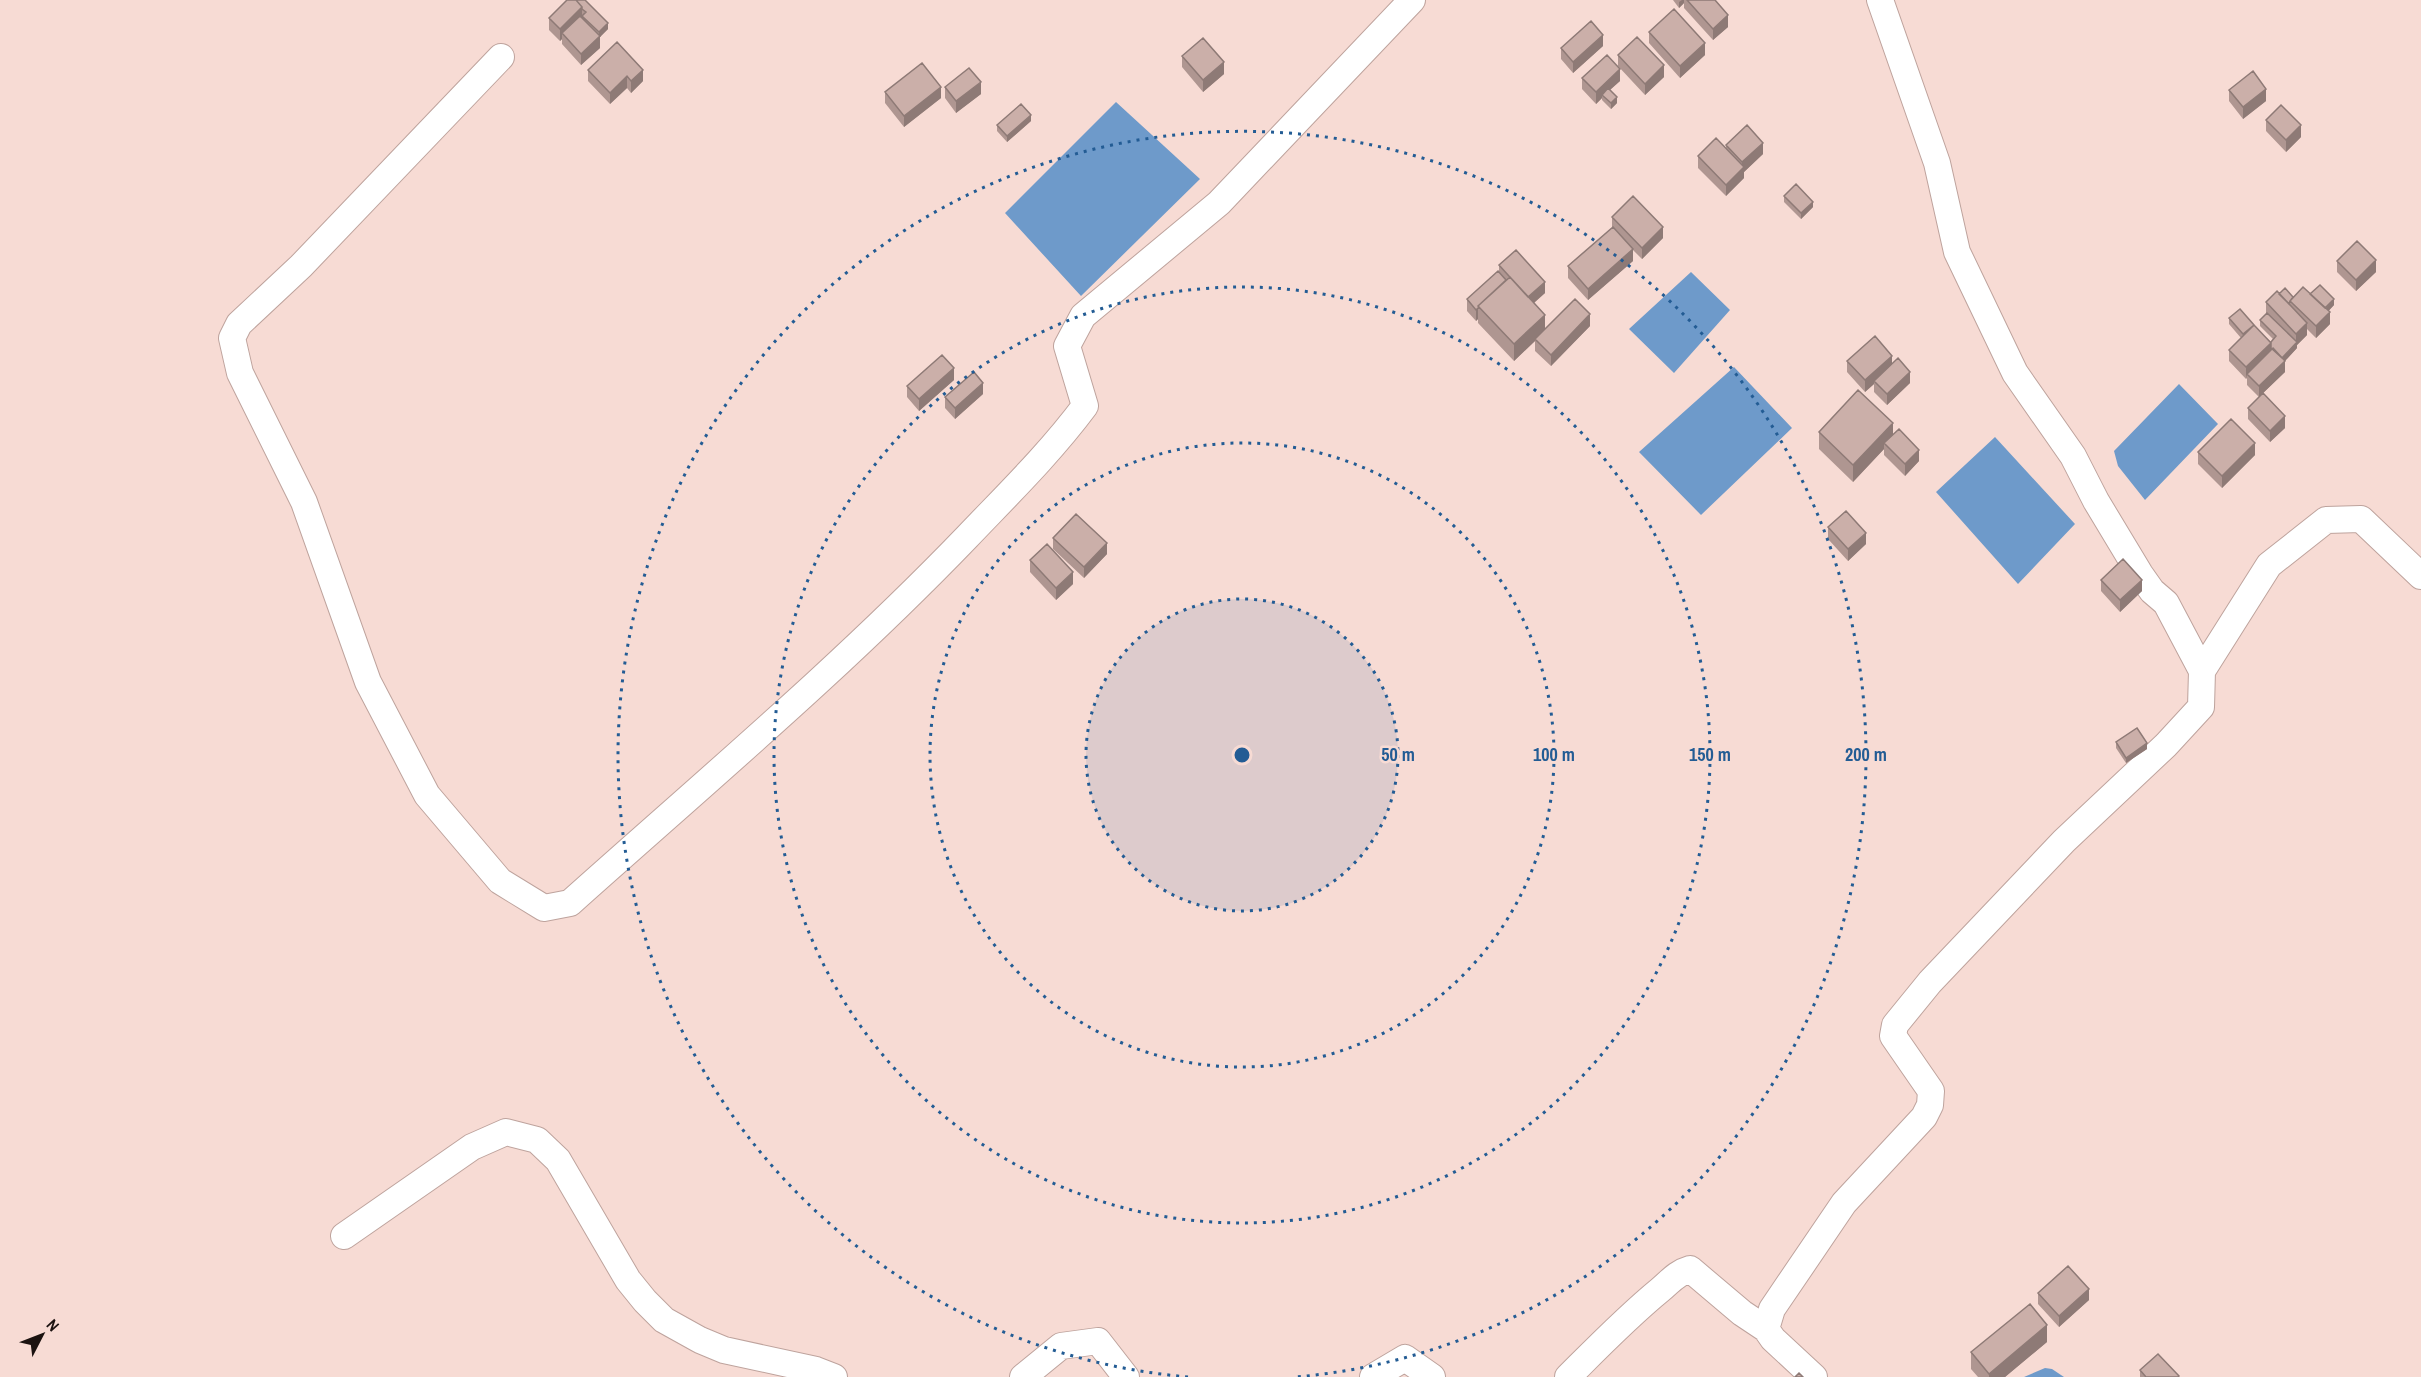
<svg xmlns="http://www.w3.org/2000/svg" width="2421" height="1377" font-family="'Archivo Narrow',sans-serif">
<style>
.water{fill:#6e9aca}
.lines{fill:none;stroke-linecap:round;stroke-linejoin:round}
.minor-casing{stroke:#bea39d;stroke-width:28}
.minor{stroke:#fff;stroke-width:26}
.wall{fill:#af9691}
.shaded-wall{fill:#8e7a76}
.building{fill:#cbafa9;stroke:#8e7a76;stroke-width:1.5}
.ring{fill:none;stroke:#235c94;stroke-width:3;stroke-dasharray:3 6}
.centre{fill:#235c94;stroke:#f7dbd4;stroke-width:3}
.ring-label{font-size:18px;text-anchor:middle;font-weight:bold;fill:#235c94;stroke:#f7dbd4;stroke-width:5;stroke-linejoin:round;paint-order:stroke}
</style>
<rect width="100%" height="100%" fill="#f7dbd4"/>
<!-- water -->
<path class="water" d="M1116 102 1200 179 1081 296 1005 213Z
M1691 272 1730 310 1674 373 1629 329Z
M1734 367 1792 428 1701 515 1639 452Z
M2179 384 2218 424 2145 500 2118 466 2114 451Z
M1995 437 2075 524 2018 584 1936 492Z
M2045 1368 2052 1369 2064 1377H2024Z"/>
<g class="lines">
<!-- minor casing -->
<g class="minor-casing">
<path id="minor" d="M501 57 301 266 239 324 232 338 240 373 304 502 368 682 427 795 500 881 544 908 570 903C704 783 842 667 967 537 1008 494 1050 453 1085 406L1067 346 1083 316 1219 203 1412 0
M2202 671 2269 565 2326 520 2361 519 2421 576
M344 1236 472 1147 506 1132 537 1140 558 1160 628 1280 645 1301 664 1320 700 1340 724 1350 816 1370 834 1377
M1023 1377 1061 1346 1098 1341 1126 1377
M1373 1377 1405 1358 1432 1377
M1568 1377C1598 1347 1627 1317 1660 1290 1670 1282 1676 1273 1690 1269L1742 1313 1766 1329
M1814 1377 1773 1339 1766 1329 1772 1309 1844 1203 1924 1117 1930 1105 1931 1091 1893 1036 1895 1025 1930 982 2064 841 2166 745 2201 707 2202 671 2166 603 2152 591 2140 574 2096 501 2073 456 2015 373 1957 252 1937 163 1880 0"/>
</g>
<!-- minor -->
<use href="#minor" class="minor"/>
</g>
<!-- wall -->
<path class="wall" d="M585 0 608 29 600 37V48L581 65 562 44V39L560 41 549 30V18Z
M1673 0H1715L1728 27 1713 40 1684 8V3L1679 8Z
M1649 32 1705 55 1680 78 1649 43Z
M1603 46 1573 73 1561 59V48Z
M1618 55 1664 77 1645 95 1618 66Z
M1182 56 1224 74 1203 92 1182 67Z
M588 70H643V81L631 93 627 88 610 104 588 81Z
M1582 78 1620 81 1610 90 1617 103 1611 109 1602 100V98L1596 104 1582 89Z
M945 87 981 94 956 113 945 98Z
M2229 90 2266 101 2243 119 2229 101Z
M885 92 941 98 904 127 885 103Z
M2266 120 2301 137 2286 152 2266 131Z
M1031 121 1007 142 997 131V125Z
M1726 145 1763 154 1744 172V178L1726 196 1698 168V156L1726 149Z
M1784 196 1813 207 1801 219 1784 202Z
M1612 217 1663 238 1642 259 1629 246 1633 261 1588 300 1568 278V266L1612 228Z
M2337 261 2376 272 2356 291 2337 272Z
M1499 265 1545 293 1534 303 1545 329 1590 326 1551 366 1535 351V341L1514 361 1478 323V319L1476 321 1467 311V299L1499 272Z
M2279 294 2293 297 2310 294 2334 305 2328 311 2330 324 2316 338 2307 329V335L2297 345V348L2285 361V372L2263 393 2285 428 2270 442 2248 419V408L2259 397 2247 385V378L2246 379 2229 361V350L2241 338 2229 324V318L2254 326 2271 342 2273 339 2260 326V320L2266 314V302Z
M1847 361 1892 363 1910 383 1887 405 1874 392V384L1865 392 1847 372Z
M954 380 919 411 907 397V386Z
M983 394 955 419 945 408V397Z
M1819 432 1893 435 1919 461 1905 476 1884 455V449L1853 482 1819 449Z
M2198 452 2255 455 2222 488 2198 464Z
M1828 527 1866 544 1848 561 1828 539Z
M1053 538 1107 554 1084 578 1053 549Z
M1030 560 1073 584 1056 600 1030 572Z
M2101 580 2142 591 2120 612 2101 591Z
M2116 742 2147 749 2126 763 2116 748Z
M2038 1293 2089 1300 2059 1327 2038 1304Z
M2047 1342 2005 1377H1978L1971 1369V1352Z
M2140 1370 2179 1377H2140Z"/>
<!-- shaded-wall -->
<path class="shaded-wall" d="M1682 0H1684V3L1679 8V2Z
M582 7V18L562 33V39L560 41V29Z
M1728 15V27L1713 40V29Z
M608 23V29L600 37V48L581 65V54L599 37V32Z
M1603 35V46L1573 73V62Z
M1705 43V55L1680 78V66Z
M1224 62V74L1203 92V80Z
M1664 65V77L1645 95V84Z
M1620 69V81L1603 96 1602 95V98L1596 104V92Z
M643 70V81L631 93V81Z
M627 76V88L610 104V93Z
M981 82V94L956 113V101Z
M941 87V98L904 127V116Z
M2266 89V101L2243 119V107Z
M1617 97V103L1611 109V103Z
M1031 115V121L1007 142V136Z
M2301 125V137L2286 152V140Z
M1763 143V154L1744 172V178L1726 196V185L1742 168V162Z
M1813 202V207L1801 219V213Z
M1663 227V238L1642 259V248Z
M1633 249V261L1588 300V289Z
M2376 260V272L2356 291V280Z
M1545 282V293L1528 308V297Z
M2334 299V305L2324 316V310Z
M1478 307V319L1476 321V310Z
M2330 312V324L2316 338V326Z
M1590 314V326L1551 366V355Z
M1545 315V332L1535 339V341L1514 361V344Z
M2307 323V335L2297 345V348L2285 361V372L2259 397V386L2296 342V334Z
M2271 343V354L2247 374 2246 379V367Z
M1892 356V367L1874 381V384L1865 392V380Z
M954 368V380L919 411V399Z
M1910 372V383L1887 405V394Z
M983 383V394L955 419V408Z
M2285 416V428L2270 442V431Z
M1893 423V440L1884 443V449L1853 482V465Z
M2255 443V455L2222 488V476Z
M1919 450V461L1905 476V464Z
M1866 533V544L1848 561V549Z
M1107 543V554L1084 578V567Z
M1073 572V584L1056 600V588Z
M2142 580V591L2120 612V600Z
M2147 743V749L2126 763V758Z
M2089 1289V1300L2059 1327V1316Z
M2047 1325V1342L2005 1377H1989V1374Z"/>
<!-- building -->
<path class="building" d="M567 0H576L582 7 560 29 549 18Z
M576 0H585L608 23 599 32 582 16 586 12 582 9V7Z
M1687 0H1715L1728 15 1713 29Z
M1674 9 1705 43 1680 66 1649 32Z
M580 16 600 36 581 54 562 33Z
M1591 21 1603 35 1573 62 1561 48Z
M1637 37 1664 65 1645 84 1618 55Z
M1203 38 1224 62 1203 80 1182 56Z
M617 42 643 70 631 81 627 76 610 93 588 70Z
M1607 55 1620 69 1596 92 1582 78Z
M922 63 941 87 904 116 885 92Z
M969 68 981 82 956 101 945 87Z
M2253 71 2266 89 2243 107 2229 90Z
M1608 88 1617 97 1611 103 1602 95Z
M1021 104 1031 115 1007 136 997 125Z
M2281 105 2301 125 2286 140 2266 120Z
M1747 125 1763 143 1742 162 1726 145Z
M1716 138 1744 167 1726 185 1698 156Z
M1796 184 1813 202 1801 213 1784 196Z
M1633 196 1663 227 1642 248 1612 217Z
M1613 227 1633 249 1588 289 1568 266Z
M2357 241 2376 260 2356 280 2337 261Z
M1516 250 1545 282 1528 297 1499 265Z
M1498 271 1506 280 1478 306 1479 307 1476 310 1467 299Z
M1510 277 1545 315 1514 344 1478 306Z
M2320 285 2334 299 2325 308 2310 294Z
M2303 287 2330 312 2316 326 2290 301Z
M2285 288 2293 297 2290 301 2289 304 2279 294Z
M2277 291 2307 323 2296 334 2266 302Z
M1575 299 1590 314 1551 355 1535 339Z
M2240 309 2254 325 2243 334 2229 318Z
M2267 313 2297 342 2282 358 2271 348V342L2276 336 2260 320Z
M2254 325 2271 343 2246 367 2229 350Z
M1875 336 1892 356 1865 380 1847 361Z
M2273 348 2285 361 2259 386 2247 374Z
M942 355 954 368 919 399 907 386Z
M1898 358 1910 372 1887 394 1874 381Z
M974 372 983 383 955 408 945 397Z
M1858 390 1893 423 1853 465 1819 432Z
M2263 393 2285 416 2270 431 2248 408Z
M2231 419 2255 443 2222 476 2198 452Z
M1899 429 1919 450 1905 464 1884 443Z
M1846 511 1866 533 1848 549 1828 527Z
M1076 514 1107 543 1084 567 1053 538Z
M1047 544 1073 572 1056 588 1030 560Z
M2123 559 2142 580 2120 600 2101 580Z
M2137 728 2147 743 2126 758 2116 742Z
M2068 1266 2089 1289 2059 1316 2038 1293Z
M2030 1304 2047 1325 1989 1374 1971 1352Z
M2158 1354 2179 1376 2178 1377H2146L2140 1370Z
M1799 1373 1803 1377H1795Z"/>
<!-- distance rings -->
<circle cx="1242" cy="755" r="156" fill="#235c94" fill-opacity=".12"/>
<g class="ring">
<circle cx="1242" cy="755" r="156"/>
<circle cx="1242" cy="755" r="312"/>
<circle cx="1242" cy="755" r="468"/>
<path d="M1188 1377A624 624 0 1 1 1296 1377"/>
</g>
<circle cx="1242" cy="755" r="9" class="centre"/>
<g class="ring-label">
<text x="1398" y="761">50 m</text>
<text x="1554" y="761">100 m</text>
<text x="1710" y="761">150 m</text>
<text x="1866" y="761">200 m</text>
</g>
<!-- north arrow -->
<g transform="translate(42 1335) rotate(48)" stroke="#f7dbd4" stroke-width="4.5" paint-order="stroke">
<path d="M0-4.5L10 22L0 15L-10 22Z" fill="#1b1210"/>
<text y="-9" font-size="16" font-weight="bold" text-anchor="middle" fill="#1b1210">N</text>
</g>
</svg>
